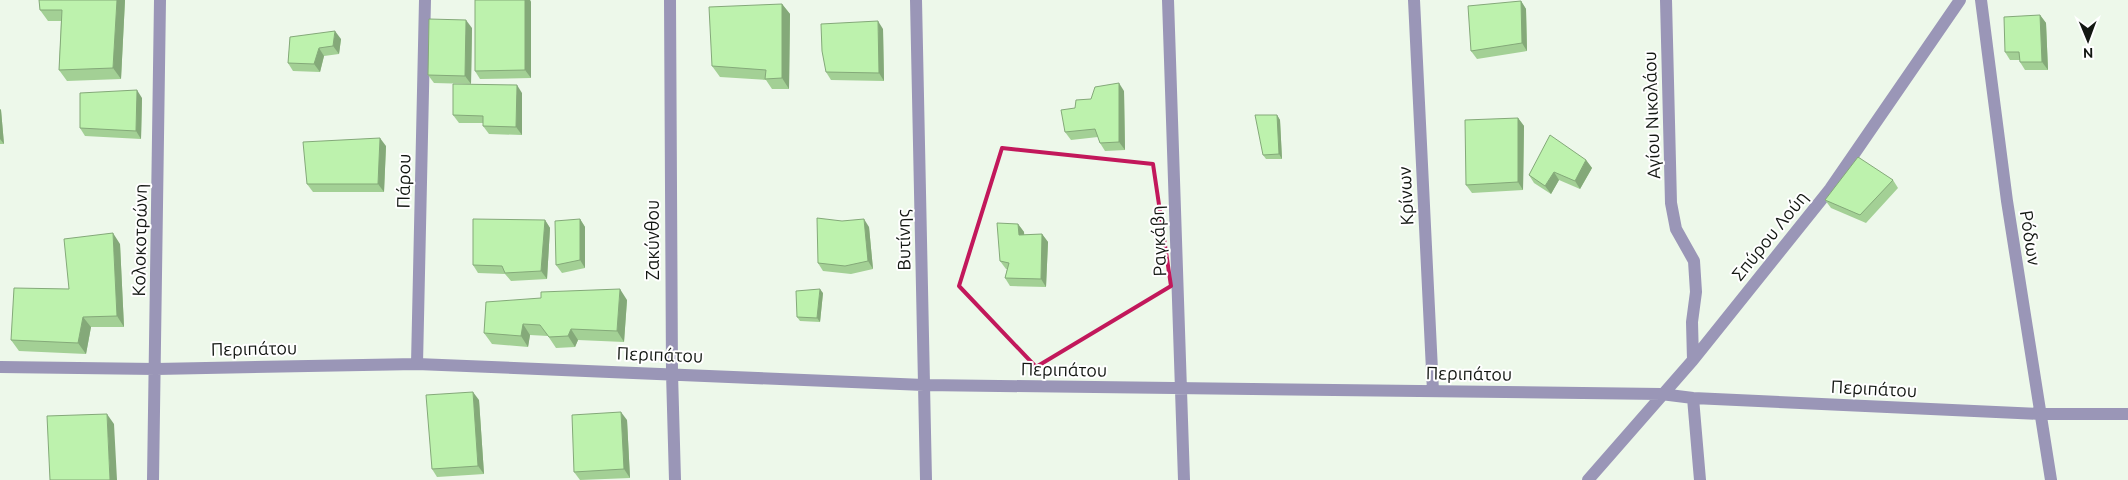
<svg xmlns="http://www.w3.org/2000/svg" width="2128" height="480" font-family="Ubuntu,sans-serif">
<style>
.lines{fill:none;stroke-linecap:round;stroke-linejoin:round}
.minor{stroke:#9a96b7;stroke-width:12}
.wall{fill:#a3d095}
.shaded-wall{fill:#84a979}
.building{fill:#bdf2ad;stroke:#84a979}
.marked{fill:none;stroke:#c2185b;stroke-width:4;stroke-linejoin:round}
.labels{text-anchor:middle;stroke-width:4;stroke-linejoin:round;paint-order:stroke}
.street-label{font-size:18px;fill:#131712;stroke:#fff}
</style>
<rect width="100%" height="100%" fill="#edf8ea"/>
<g class="lines">
<!-- minor -->
<path class="minor" d="M670 0 672 373 675 480
M916 0 926 480
M1168 0 1184 480
M1414 0 1433 391
M1666 0 1671 203 1676 229 1694 261 1696 292 1692 322 1693 360
M1981 0 2007 201 2051 480
M417 364 425 0
M0 367 156 369 417 364 924 385 1661 394 1693 398 2041 414H2128
M1693 398 1700 480
M153 480 160 0
M1588 480 1693 360 1830 189 1960 0"/>
</g>
<!-- wall -->
<path class="wall" d="M39 0H125L121 79 67 81 59 70 61 21H48L40 10Z
M475 0H530L531 2V78L480 79 475 71Z
M1521 1 1526 9 1527 51 1477 59 1471 51Z
M782 4 790 14 789 89H772L766 80 720 77 712 66Z
M2040 15 2046 23 2048 70H2025L2020 62V60H2010L2005 52Z
M472 28 471 84 434 83 428 75Z
M883 29 884 81 831 80 826 72Z
M290 37 341 39 339 54 324 56 320 72 293 71 288 63Z
M1124 91 1125 150 1105 151 1100 143 1098 137 1071 140 1065 132 1075 108Z
M522 93V135L489 134 483 126V123H459L453 115Z
M142 98 141 139 85 136 80 128Z
M0 109 1 110 4 144H0Z
M1277 115 1280 120 1282 159H1266L1263 155Z
M1518 118 1524 126 1523 190 1472 193 1466 185Z
M386 146 384 192H313L307 184Z
M1586 160 1592 168 1580 189 1559 180 1551 194 1534 183 1529 175Z
M1893 180 1898 188 1866 223 1831 208 1825 200Z
M580 219 585 227V268L562 273 556 265Z
M545 220 550 228 547 279 511 281 505 274 478 273 473 265Z
M842 221 869 227 873 269 851 274 823 271 818 263Z
M1018 224 1024 232V235L1042 234 1048 242 1046 287 1010 286 1005 278 1007 269H1006L1000 261Z
M120 244 124 327H91L86 354 19 351 11 340Z
M823 293 820 322 800 321 797 317Z
M627 300 624 342 578 340 575 347 556 348 548 336 530 335 528 347 492 344 484 333Z
M479 400 484 474 437 477 432 469Z
M627 420 630 478 580 480 574 472Z"/>
<!-- shaded-wall -->
<path class="shaded-wall" d="M117 0H125L121 79 113 68Z
M525 0H530L531 2V78L525 70Z
M1521 1 1526 9 1527 51 1522 43Z
M782 4 790 14 789 89 782 78Z
M2040 15 2046 23 2048 70 2042 62Z
M466 20 472 28 471 84 465 76Z
M878 21 883 29 884 81 879 73Z
M335 31 341 39 339 54 333 46Z
M319 48 324 56 320 72 314 64Z
M1119 83 1124 91 1125 150 1119 142Z
M517 85 522 93V135L516 127Z
M137 90 142 98 141 139 136 131Z
M0 109 1 110 4 144 0 139Z
M1277 115 1280 120 1282 159 1279 154Z
M1518 118 1524 126 1523 190 1518 182Z
M380 138 386 146 384 192 378 184Z
M1586 160 1592 168 1580 189 1575 181Z
M1554 172 1559 180 1551 194 1545 186Z
M580 219 585 227V268L580 260Z
M864 219 869 227 873 269 868 261Z
M545 220 550 228 547 279 541 271Z
M1018 224 1024 232 1025 243 1019 235Z
M113 233 120 244 124 327 117 316Z
M1042 234 1048 242 1046 287 1041 279Z
M620 289 627 300 624 342 617 331Z
M820 289 823 293 820 322 817 318Z
M83 317 91 327 86 354 78 343Z
M523 324 530 335 528 347 521 336Z
M571 329 578 340 575 347 568 336Z
M473 392 479 400 484 474 478 466Z
M621 412 627 420 630 478 624 469Z
M107 414 114 424 117 480H110Z"/>
<!-- building -->
<path class="building" d="M39 0H117L113 68 59 70 62 10H40Z
M475 0H525V70L475 71Z
M1521 1 1522 43 1471 51 1468 6Z
M782 4V78L765 79 766 70 712 66 709 7Z
M2040 15 2042 62H2020L2019 52H2005L2004 17Z
M429 19 466 20 465 76 428 75Z
M878 21 879 73 826 72 822 51 821 24Z
M335 31 333 46 319 48 314 64 288 63 290 37Z
M1119 83V142L1100 143 1095 129 1065 132 1061 110 1075 108 1076 100 1091 99 1095 87Z
M453 84 517 85 516 127 483 126V116L453 115Z
M137 90 136 131 80 128V93Z
M1255 115H1277L1279 154 1263 155Z
M1518 118V182L1466 185 1465 120Z
M1550 135 1586 160 1575 181 1554 172 1545 186 1529 175Z
M380 138 378 184H307L303 142Z
M1858 157 1893 180 1860 215 1825 200Z
M817 218 842 221 864 219 868 261 845 266 818 263Z
M473 219 545 220 541 271 505 273 502 266 473 265Z
M580 219V260L556 265 555 221Z
M997 223 1018 224 1019 235 1042 234 1041 279 1005 278 1009 263 1000 261Z
M113 233 117 316 83 317 78 343 11 340 14 288 69 289 64 239Z
M620 289 617 331 571 329 568 336 549 337 540 325 523 324 521 336 484 333 486 302 541 298V292Z
M820 289 817 318 797 317 796 291Z
M473 392 478 466 432 469 426 395Z
M621 412 624 469 574 472 572 415Z
M107 414 110 480H50L47 416Z"/>
<!-- marked area -->
<path class="marked" d="M1002 148 1153 164 1171 286 1036 367 959 286Z"/>
<g class="labels">
<!-- street labels -->
<g class="street-label">
<text transform="translate(1652 115) rotate(-92)" y="6">Αγίου Νικολάου</text>
<text transform="translate(404 181) rotate(-89)" y="6">Πάρου</text>
<text transform="translate(1406 196) rotate(-93)" y="6">Κρίνων</text>
<text transform="translate(1770 236) rotate(-51)" y="6">Σπύρου Λούη</text>
<text transform="translate(2030 238) rotate(81)" y="6">Ρόδων</text>
<text transform="translate(140 240) rotate(-89)" y="6">Κολοκοτρώνη</text>
<text transform="translate(653 240) rotate(-90)" y="6">Ζακύνθου</text>
<text transform="translate(904 240) rotate(-91)" y="6">Βυτίνης</text>
<text transform="translate(1159 241) rotate(-92)" y="6">Ραγκάβη</text>
<text transform="translate(254 349) rotate(-1)" y="6">Περιπάτου</text>
<text transform="translate(660 355) rotate(2)" y="6">Περιπάτου</text>
<text transform="translate(1064 370) rotate(1)" y="6">Περιπάτου</text>
<text transform="translate(1469 374) rotate(1)" y="6">Περιπάτου</text>
<text transform="translate(1874 389) rotate(3)" y="6">Περιπάτου</text>
</g>
</g>
<!-- north arrow -->
<g transform="translate(2088 40) rotate(179)" stroke="#ffffff" stroke-width="4" paint-order="stroke">
<path d="M0-4L9 19L0 12L-9 19Z" fill="#131712"/>
<text y="-8" font-size="14" font-weight="bold" text-anchor="middle" fill="#131712">N</text>
</g>
</svg>
